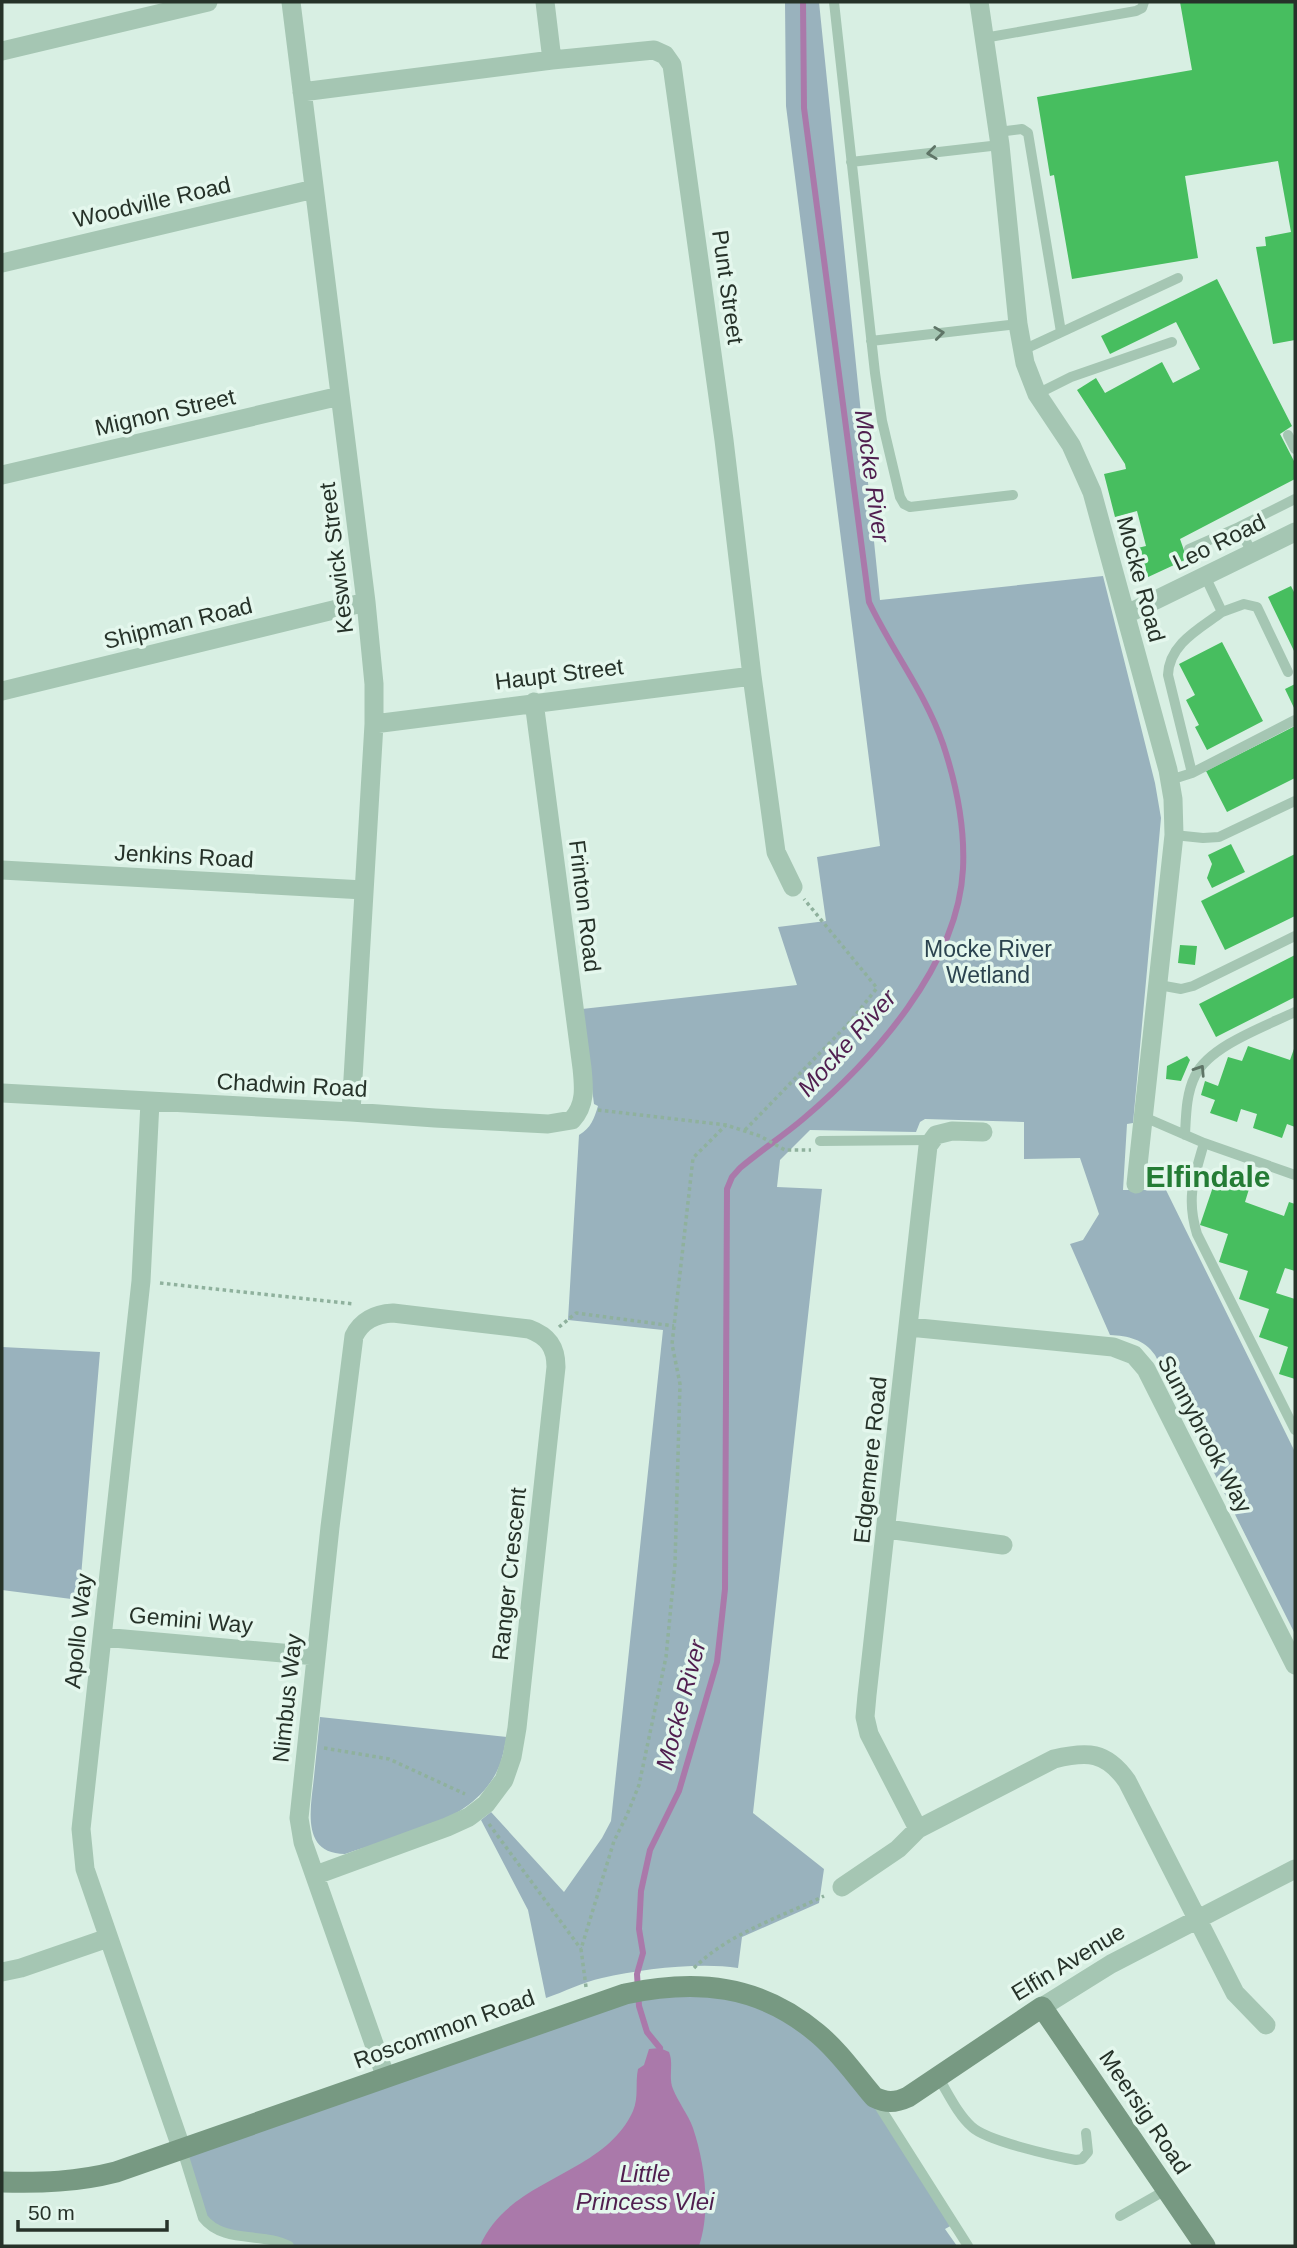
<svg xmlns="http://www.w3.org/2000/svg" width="1297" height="2248" font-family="Arial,sans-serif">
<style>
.green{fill:#99b2bd}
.water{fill:#aa79aa}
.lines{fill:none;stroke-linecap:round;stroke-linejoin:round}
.stream{stroke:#aa79aa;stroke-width:6}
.building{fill:#47be5f}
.path{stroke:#8fb19d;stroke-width:3.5;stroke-dasharray:3.5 3.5;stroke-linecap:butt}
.lane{stroke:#a5c6b3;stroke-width:10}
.street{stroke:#a5c6b3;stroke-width:19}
.secondary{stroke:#779982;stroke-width:21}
.oneway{stroke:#5f7567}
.labels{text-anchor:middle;stroke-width:7;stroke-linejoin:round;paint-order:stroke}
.street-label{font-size:23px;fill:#263229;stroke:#e4f7ed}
.park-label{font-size:23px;fill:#2b434f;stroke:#e4f7ed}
.water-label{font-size:24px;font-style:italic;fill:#501e4f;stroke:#e4f7ed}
.district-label{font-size:30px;font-weight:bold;fill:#247c35;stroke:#e4f7ed}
</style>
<rect width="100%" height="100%" fill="#d8efe3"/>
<!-- green -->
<path class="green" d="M785 2H819L880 600 1103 576 1155 783 1161 818 1133 1123 1127 1124 1123 1190H1166L1295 1452V1634L1155 1355C1144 1339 1128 1336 1110 1335L1070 1244 1083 1240 1099 1214 1080 1158 1024 1159V1122L925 1119 920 1122 916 1132 810 1130 780 1160 777 1187 822 1189 753 1813 824 1869 819 1903 742 1937 738 1968C700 1962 641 1969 602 1978 583 1982 564 1992 546 1998L528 1910 481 1820 491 1812 564 1892 602 1838 611 1821 663 1330 568 1320 579 1135C591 1128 594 1119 598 1106L594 1104 582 1009 797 985 778 927 826 921 817 857 880 846 786 106Z
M2 1347 100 1352 79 1600 2 1590Z
M320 1717 507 1737C504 1747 503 1759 498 1769 473 1824 397 1836 345 1854 300 1854 311 1807 314 1777 316 1757 318 1737 320 1717Z
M654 1988 781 2008 874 2097 954 2224 945 2229 957 2246H289L208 2225 182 2150Z"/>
<!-- water -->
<path class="water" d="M660 2048 669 2052C674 2064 668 2077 673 2089 678 2102 688 2114 693 2128 705 2164 711 2210 699 2246H480C509 2177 603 2177 633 2111 639 2097 635 2083 638 2069L644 2065 649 2049Z"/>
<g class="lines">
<!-- stream -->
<path class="stream" d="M660 2048 647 2032 639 2006 637 1974 643 1953 639 1929 641 1891 650 1850 679 1791 717 1662 725 1589 727 1189 732 1177 740 1168C760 1151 783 1136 803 1119 873 1060 958 966 963 869 965 828 956 783 943 744 925 692 892 651 869 602L804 108 803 2"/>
</g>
<!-- building -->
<path class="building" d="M1180 2H1295V340L1273 344 1256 247 1266 246 1265 237 1291 232 1278 161 1185 176 1198 258 1072 279 1054 175 1050 176 1037 97 1192 70Z
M1217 279 1292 426 1280 434 1295 463V479L1180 539 1187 559 1146 578 1130 571 1125 551 1146 546 1137 511 1115 517 1104 474 1126 469 1125 464 1077 390 1096 378 1105 393 1162 362 1173 383 1200 369 1176 322 1110 354 1101 336Z
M1291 586 1295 594V653L1268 597Z
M1222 642 1263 721 1207 750 1195 727 1199 725 1186 700 1195 695 1179 664Z
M1295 684V710L1285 689Z
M1295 726V778L1227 812 1206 771Z
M1231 844 1245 872 1212 888 1207 878 1212 864 1208 855Z
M1295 854V916L1225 950 1201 901Z
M1180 945 1197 946 1195 965 1178 963Z
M1295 955V997L1216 1037 1199 1004Z
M1248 1046 1290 1060 1295 1046V1127L1287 1124 1282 1138 1253 1128 1257 1114 1241 1109 1237 1122 1210 1113 1215 1100 1201 1095 1205 1081 1218 1086 1228 1057 1242 1061Z
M1187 1056 1190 1060 1181 1081 1166 1079 1167 1066Z
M1216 1178 1249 1189 1245 1202 1284 1216 1289 1202 1295 1204V1271L1285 1268 1276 1293 1295 1299V1379L1279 1374 1288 1347 1259 1337 1269 1309 1239 1299 1248 1271 1219 1262 1228 1234 1200 1225Z"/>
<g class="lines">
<!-- path -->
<path class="path" d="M598 1110 726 1125 760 1136 785 1150H811
M745 1130 850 1022 877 988 804 899
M160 1283 354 1304
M559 1327 576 1313 674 1326
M324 1748 389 1759 465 1794
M489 1824 581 1949
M694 1968C729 1933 781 1917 824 1896
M586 1987 581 1949 614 1841 627 1815 639 1785 666 1657 675 1564 680 1384 672 1344 693 1158 726 1125"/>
<!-- lane -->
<path class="lane" d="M834 2 875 373 882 421 900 497 904 504 910 507 1013 495
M984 38 1136 11 1142 8 1144 2
M998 132 1022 129 1028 133 1061 332
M851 162 1000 145
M871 341 1018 324
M1023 350 1178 278
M1037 394 1071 377 1172 342
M1288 435 1295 449
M1189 549 1239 527
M1252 553 1239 527 1295 499
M1222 612 1244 604 1257 607 1288 672
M1192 773 1168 675C1169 644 1199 629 1222 612L1205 576
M1170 780 1192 773 1295 720
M1174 835 1203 838 1219 837 1295 801
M1159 985 1181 989 1193 986 1295 936
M1144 1117 1204 1143 1295 1175
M1185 1135C1186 1116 1186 1094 1195 1076 1209 1046 1266 1026 1295 1012
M820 1141 931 1140
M1204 1143C1194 1178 1186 1198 1197 1234L1295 1430
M938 2077C948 2093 958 2115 972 2127 987 2141 1054 2156 1076 2160L1082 2159 1088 2152 1086 2133
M876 2101 968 2246
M182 2150 203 2218C223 2244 263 2232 289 2246
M1120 2216 1166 2190"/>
<!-- street -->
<path class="street" d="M291 2 366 602 374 684V724L351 1112
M545 2 552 60
M979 2 1000 145 1018 324 1025 363 1037 394 1071 445 1092 492 1168 770 1173 799 1174 835 1136 1184
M2 51 208 2
M302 92 552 60 654 50 665 55 672 65 724 440 752 676 776 852 793 887
M2 263 314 189
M2 475 340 396
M1127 614 1295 532
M2 691 366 602
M374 724 752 676
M2 870 364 890
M2 1093 351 1112 435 1118 548 1124 572 1120C586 1105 584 1087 582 1068L534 702
M150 1102 141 1281 81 1829 85 1869 182 2150
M909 1327 1113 1347 1134 1355 1146 1369 1295 1665
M887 1529 1003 1545
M102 1637 316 1656
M918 1829 869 1734 865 1717 867 1695 928 1146 936 1135 952 1131 983 1132
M316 1875 447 1827 469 1817 486 1804 504 1780 512 1757 517 1728 556 1367C556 1347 548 1336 529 1329L393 1313C375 1314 362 1320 354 1336L330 1527 299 1818 303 1842 386 2078
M842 1887 898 1849 918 1829 1054 1759C1087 1751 1106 1751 1127 1781L1235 1993 1266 2025
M2 1972 21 1968 108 1938
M1042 2007 1111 1964 1295 1869"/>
<!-- secondary -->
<path class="secondary" d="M2 2182C41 2183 77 2182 116 2172L625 1994C696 1979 759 1984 817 2033 839 2051 856 2076 874 2097 886 2103 895 2103 908 2097L1042 2007 1205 2246"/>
</g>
<!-- one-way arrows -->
<defs><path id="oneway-chevron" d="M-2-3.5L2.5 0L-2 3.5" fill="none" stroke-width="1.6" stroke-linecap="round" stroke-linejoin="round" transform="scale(1.75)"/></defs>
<g class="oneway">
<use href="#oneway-chevron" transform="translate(932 153) rotate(173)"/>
<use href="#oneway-chevron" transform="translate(939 333) rotate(-7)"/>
<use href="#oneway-chevron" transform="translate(1200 1070) rotate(-57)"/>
</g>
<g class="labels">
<!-- street labels -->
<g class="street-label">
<text transform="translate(152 202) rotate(-13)" y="8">Woodville Road</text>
<text transform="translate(728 287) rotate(82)" y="8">Punt Street</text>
<text transform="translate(165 412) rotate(-13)" y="8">Mignon Street</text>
<text transform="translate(1219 542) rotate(-26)" y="8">Leo Road</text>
<text transform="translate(336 558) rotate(-97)" y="8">Keswick Street</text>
<text transform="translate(1141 579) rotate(75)" y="8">Mocke Road</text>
<text transform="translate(178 623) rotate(-14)" y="8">Shipman Road</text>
<text transform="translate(559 674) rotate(-7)" y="8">Haupt Street</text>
<text transform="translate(184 856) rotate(3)" y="8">Jenkins Road</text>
<text transform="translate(585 906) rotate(83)" y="8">Frinton Road</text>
<text transform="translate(292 1085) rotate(3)" y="8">Chadwin Road</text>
<text transform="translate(1205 1434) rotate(62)" y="8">Sunnybrook Way</text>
<text transform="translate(870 1460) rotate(-84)" y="8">Edgemere Road</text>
<text transform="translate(509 1574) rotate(-84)" y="8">Ranger Crescent</text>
<text transform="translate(191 1620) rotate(5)" y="8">Gemini Way</text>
<text transform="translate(78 1631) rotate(-84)" y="8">Apollo Way</text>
<text transform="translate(287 1698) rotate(-84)" y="8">Nimbus Way</text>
<text transform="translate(1068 1962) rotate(-31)" y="8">Elfin Avenue</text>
<text transform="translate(444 2029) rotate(-20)" y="8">Roscommon Road</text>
<text transform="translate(1145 2112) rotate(56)" y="8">Meersig Road</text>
</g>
<!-- park labels -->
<g class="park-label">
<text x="988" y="957">Mocke River<tspan x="988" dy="26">Wetland</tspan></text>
</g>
<!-- water labels -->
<g class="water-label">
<text transform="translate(872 476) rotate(82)" y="8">Mocke River</text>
<text transform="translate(847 1043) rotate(-48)" y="8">Mocke River</text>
<text transform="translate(681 1705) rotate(-75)" y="8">Mocke River</text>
<text x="645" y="2182">Little<tspan x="645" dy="28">Princess Vlei</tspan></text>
</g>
<!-- district labels -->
<g class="district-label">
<text x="1208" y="1187">Elfindale</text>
</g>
</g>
<!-- border -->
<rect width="1297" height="2248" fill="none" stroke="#263229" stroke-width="7"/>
<!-- scale -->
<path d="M18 2220v10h149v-10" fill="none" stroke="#263229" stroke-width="3.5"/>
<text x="28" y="2220" font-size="21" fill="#263229" stroke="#e4f7ed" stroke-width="5" paint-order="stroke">50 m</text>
</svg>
